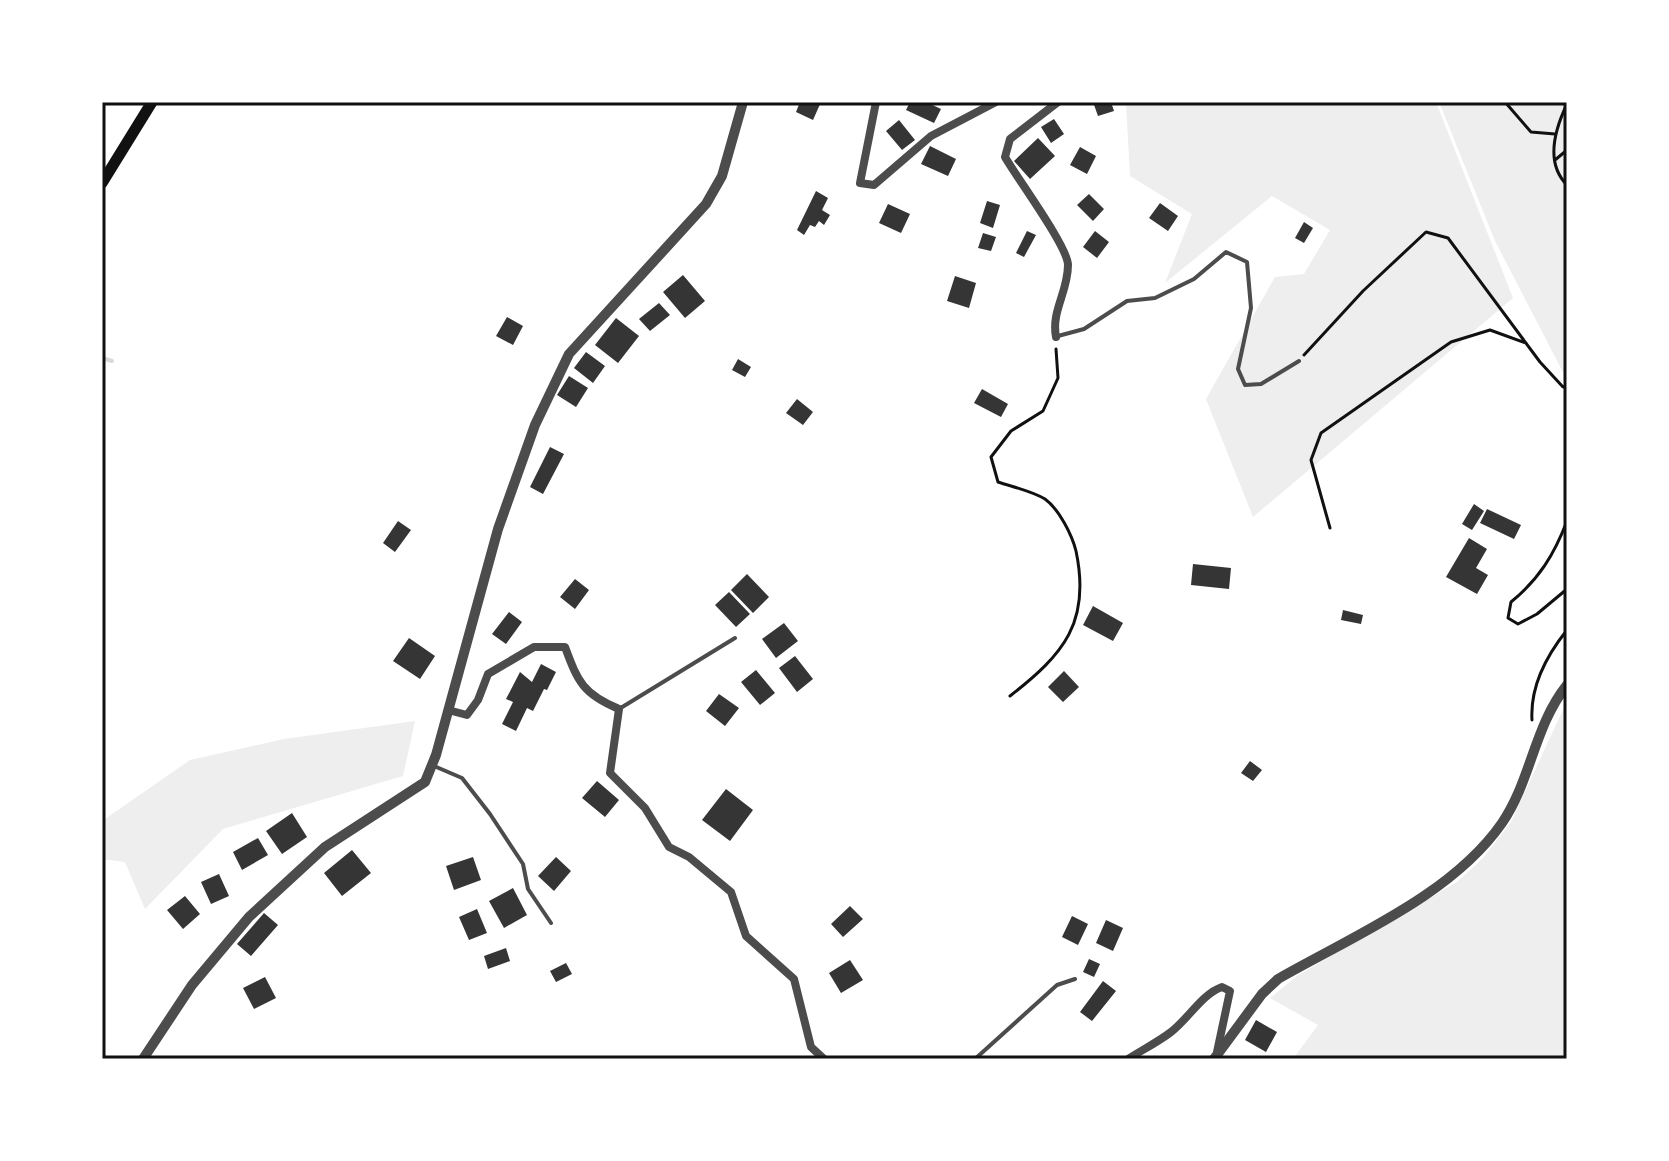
<svg xmlns="http://www.w3.org/2000/svg" width="1669" height="1161" font-family="'Public Sans',sans-serif">
<style>
.green{fill:#eee}
.lines{fill:none;stroke-linecap:round;stroke-linejoin:round}
.stream{stroke:#d9d9d9;stroke-width:4}
.building{fill:#353535}
.path{stroke:#111;stroke-width:3}
.service{stroke:#4c4c4c;stroke-width:4}
.minor{stroke:#4c4c4c;stroke-width:8}
.tertiary{stroke:#4c4c4c;stroke-width:10}
.secondary{stroke:#111;stroke-width:11}
.neatline{fill:none;stroke:#111;stroke-width:3}
</style>
<rect width="100%" height="100%" fill="#fff"/>
<!-- green -->
<path class="green" d="M1126 102H1436L1513 298 1253 517 1206 399 1275 277 1304 274 1330 230 1272 196 1165 283 1192 214 1130 176Z
M1439 102H1567V380L1495 241Z
M1567 701V1059H1293L1318 1025 1270 998 1297 976 1457 882 1483 858 1511 822Z
M415 721 403 776 223 829 145 909 125 862 102 859V821L190 760 284 739Z"/>
<g class="lines">
<!-- stream -->
<path class="stream" d="M102 358 112 361"/>
</g>
<!-- building -->
<path class="building" d="M800 102H821L813 120 796 112Z
M910 102H926L941 109 934 123 906 110Z
M1093 102H1111L1114 111 1098 116Z
M1054 119 1064 134 1051 143 1041 127Z
M899 120 915 140 902 150 886 131Z
M1038 138 1055 156 1030 179 1014 161Z
M930 146 956 159 948 176 921 164Z
M1080 147 1096 156 1087 174 1070 165Z
M816 191 828 198 822 210 830 215 824 225 819 221 815 227 810 225 804 235 797 230Z
M1089 194 1104 209 1093 221 1077 205Z
M987 201 1000 205 993 228 980 223Z
M1160 203 1178 216 1168 231 1149 218Z
M888 204 910 214 901 233 879 223Z
M1304 222 1313 228 1304 243 1295 238Z
M1027 231 1036 235 1024 257 1016 253Z
M1095 231 1109 242 1097 258 1083 247Z
M983 233 996 237 991 251 978 248Z
M683 275 705 301 685 318 663 292Z
M955 276 976 283 969 308 947 301Z
M659 303 670 315 650 331 639 319Z
M507 317 523 326 513 345 496 336Z
M616 318 639 336 618 363 595 345Z
M586 352 605 366 593 383 574 368Z
M738 359 751 367 745 377 732 370Z
M569 376 588 388 576 407 557 395Z
M982 389 1008 404 1001 417 974 403Z
M797 399 813 412 803 425 786 413Z
M550 447 564 454 543 494 530 487Z
M1474 504 1484 511 1472 530 1462 524Z
M1487 509 1521 525 1514 539 1480 523Z
M398 521 411 530 395 552 383 543Z
M1469 538 1487 549 1476 568 1488 575 1477 594 1446 577Z
M1193 564 1231 568 1229 589 1191 585Z
M747 574 769 597 753 613 731 590Z
M575 579 589 590 575 609 560 597Z
M729 592 750 614 736 627 715 605Z
M1093 606 1123 623 1113 641 1083 625Z
M1343 610 1363 615 1361 624 1341 620Z
M509 612 522 622 506 644 492 634Z
M784 623 798 641 776 658 762 639Z
M409 638 435 656 420 679 393 661Z
M795 656 813 679 797 692 779 668Z
M541 664 556 672 547 690 544 689 533 711 527 708 516 731 502 724 513 702 506 699 520 672 532 682Z
M756 670 775 693 760 705 741 682Z
M1064 671 1079 687 1063 702 1048 687Z
M719 694 739 708 725 726 706 711Z
M1250 761 1262 770 1253 781 1241 773Z
M597 781 619 800 605 817 582 798Z
M726 789 753 810 730 841 702 820Z
M292 813 307 837 282 854 266 831Z
M258 838 268 855 242 870 233 852Z
M352 850 371 873 342 896 324 873Z
M473 857 481 880 454 890 446 866Z
M556 857 571 871 554 891 538 876Z
M219 874 229 896 211 904 201 882Z
M513 888 527 915 504 928 489 901Z
M185 896 200 914 183 929 167 910Z
M850 906 863 919 843 937 831 924Z
M477 909 487 933 469 940 459 917Z
M264 913 278 925 251 956 237 944Z
M1072 916 1088 924 1078 945 1062 937Z
M1106 920 1123 928 1113 951 1096 943Z
M506 948 510 961 488 969 484 956Z
M1089 959 1100 964 1094 977 1083 972Z
M850 960 863 980 841 993 829 973Z
M566 963 572 974 556 982 550 971Z
M265 977 276 998 254 1009 243 988Z
M1103 981 1116 991 1092 1021 1080 1012Z
M1256 1020 1277 1032 1266 1052 1245 1040Z"/>
<g class="lines">
<!-- path -->
<path class="path" d="M1505 102 1531 132 1555 134
M1567 104C1555 129 1545 163 1567 185
M1555 160 1567 150
M1304 355 1363 291 1426 232 1448 238 1540 362 1563 387 1567 386
M1567 521C1554 555 1539 579 1511 602L1508 618 1518 624 1537 614 1567 589
M1330 528 1311 460 1321 433 1451 342 1490 330 1526 343
M1010 696C1064 654 1091 622 1076 551 1072 535 1059 509 1045 499 1032 491 1013 487 998 482L991 457 1011 431 1043 411 1058 378 1056 349
M1532 720C1530 687 1547 655 1567 630"/>
<!-- service -->
<path class="service" d="M1058 336 1084 329 1127 301 1155 298 1194 279 1226 252 1247 262 1251 308 1238 369 1245 385 1261 384 1299 361
M619 709 735 638
M434 766 462 778 490 814 523 864 528 889 551 923
M975 1059 1057 985 1075 979"/>
<!-- minor -->
<path class="minor" d="M876 102 860 183 874 185 931 136 996 102
M1056 337C1051 311 1068 292 1068 265 1068 247 1017 178 1005 157L1010 139 1058 102
M448 710 467 715 478 700 488 674 534 647H565C578 682 583 694 619 709L610 773 645 808 669 847 689 857 731 892 746 936 794 979 811 1047 824 1059
M1128 1059C1142 1050 1158 1042 1171 1032 1189 1018 1202 994 1222 987L1230 991 1217 1052"/>
<!-- tertiary -->
<path class="tertiary" d="M143 1059 192 985 249 917 325 847 425 782 436 755 498 529 535 425 569 354 706 204 722 176 743 102
M1214 1059 1262 994 1278 979C1353 936 1452 895 1502 823 1531 781 1534 726 1567 685"/>
<!-- secondary -->
<path class="secondary" d="M102 183 152 102"/>
</g>
<!-- border -->
<rect width="1669" height="1161" fill="none" stroke="#ffffff" stroke-width="208"/>
<rect x="104" y="104" width="1461" height="953" class="neatline"/>
</svg>
